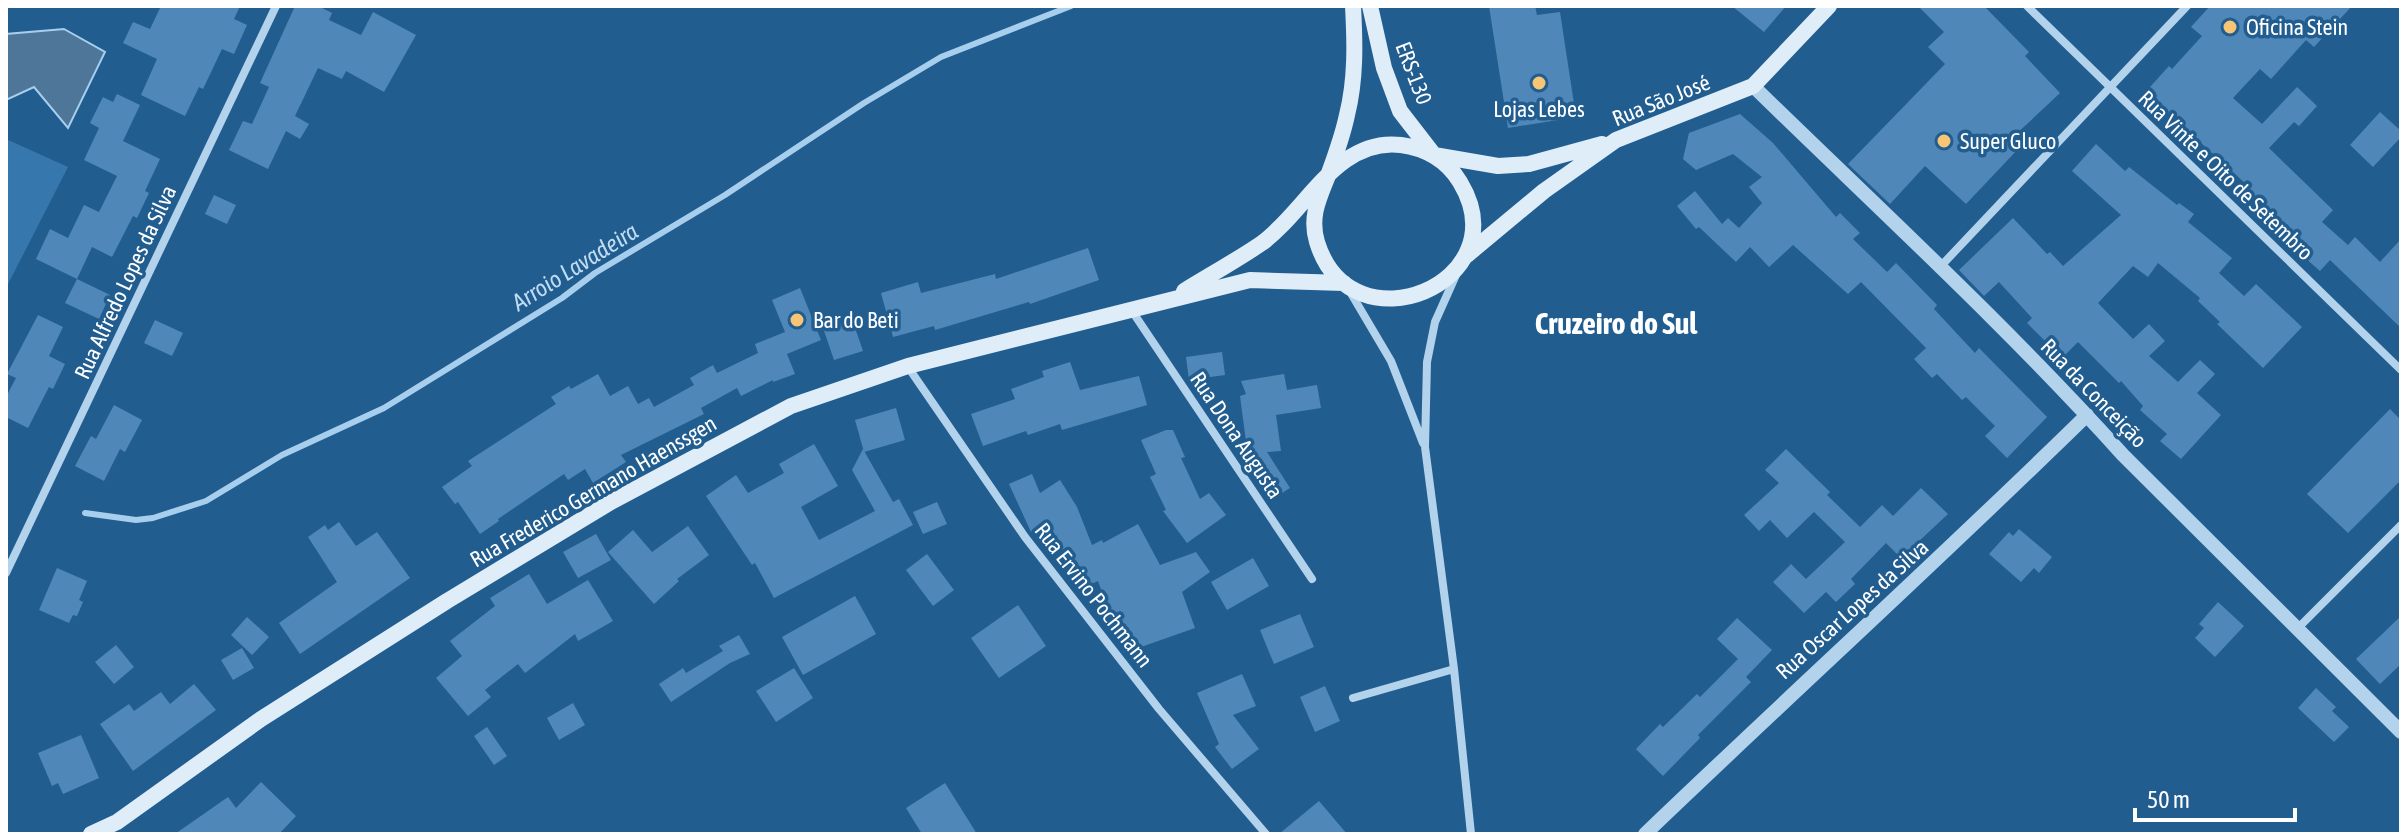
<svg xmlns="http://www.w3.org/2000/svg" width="2407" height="840" font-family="'Asap Condensed',sans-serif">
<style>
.green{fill:#3677ad}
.water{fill:#4d7699;stroke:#a7cfed;stroke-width:2}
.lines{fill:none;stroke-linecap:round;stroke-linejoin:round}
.stream{stroke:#a7cfed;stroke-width:6}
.building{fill:#4f88b8}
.minor{stroke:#b3d2ec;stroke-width:8}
.tertiary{stroke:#b3d2ec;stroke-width:14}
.secondary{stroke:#dfedf9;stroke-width:16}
.poi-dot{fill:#f8c575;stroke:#225d90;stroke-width:3}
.labels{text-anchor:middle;stroke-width:7;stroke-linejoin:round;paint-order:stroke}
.poi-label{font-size:22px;fill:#fff;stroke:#225d90;text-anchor:start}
.street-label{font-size:22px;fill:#fff;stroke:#225d90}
.water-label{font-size:24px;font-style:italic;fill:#bfdcf3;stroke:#225d90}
.district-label{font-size:30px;font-weight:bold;fill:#fff;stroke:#225d90}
</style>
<rect width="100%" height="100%" fill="#225d90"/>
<!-- green -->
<path class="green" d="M6 139 68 167 6 288Z"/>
<!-- water -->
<path class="water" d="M64 29 105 52 68 128 34 87 6 100V34Z"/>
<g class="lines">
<!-- stream -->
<path class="stream" d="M85 513 136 520 153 518 206 501 282 455 384 408 562 298 595 273 725 195 864 103 941 57 1071 6"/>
</g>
<!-- building -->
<path class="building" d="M161 6H240L234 19 247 25 234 54 222 49 203 89 199 87 185 116 141 95 157 59 123 43 133 22 150 29Z
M295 6H318L332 13 329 20 361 35 373 12 416 35 384 92 346 71 342 79 318 68 295 116 309 124 300 139 286 131 268 169 229 150 243 121 252 124 269 87 260 83Z
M1489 6H1535L1537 15 1560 12 1576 117 1508 128Z
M1732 6H1786L1764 32Z
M1918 6H1984L2029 52 2025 56 2060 93 2012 138 2021 146 1966 204 1925 166 1890 204 1848 164 1945 64 1928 47 1944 32Z
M2210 6H2352L2314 47 2306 40 2271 79 2260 69 2233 98 2262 124 2297 87 2317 106 2299 126 2294 122 2269 148 2333 210 2322 222 2348 245 2355 237 2380 262 2401 239V328L2330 260 2320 271 2304 257 2311 249 2245 190 2248 186 2200 142 2197 146 2141 97 2169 66 2172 69 2202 36 2191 27Z
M117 94 140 105 123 141 160 159 145 191 149 193 137 218 133 216 112 257 92 247 77 279 36 259 50 229 68 238 84 205 99 212 117 176 84 160 99 128 90 123 103 97 113 102Z
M2380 112 2401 131V137L2373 167 2350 145Z
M1740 114 1773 143 1836 217 1840 213 1860 233 1853 239 1887 272 1896 263 1937 305 1934 309 1975 353 1979 348 2047 417 2007 458 1985 436 1995 426 1966 397 1962 400 1937 374 1932 378 1914 359 1926 348 1861 282 1848 294 1793 245 1769 267 1750 247 1736 262 1699 227 1696 229 1677 206 1695 191 1722 224 1728 218 1739 228 1762 203 1749 187 1762 177 1733 154 1696 170 1683 159 1689 133Z
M2096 144 2125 171 2129 167 2177 205 2179 203 2194 214 2188 222 2232 258 2219 273 2244 296 2256 284 2302 327 2263 368 2217 324 2220 322 2198 301 2200 298 2158 263 2148 277 2133 266 2098 303 2133 339 2149 324 2165 341 2149 356 2178 382 2200 360 2215 374 2197 393 2221 415 2181 459 2160 441 2167 434 2140 410 2143 406 2121 381 2119 383 2078 342 2062 358 2027 323 2032 318 1999 282 1984 296 1959 270 2013 218 2047 254 2050 252 2063 266 2121 215 2072 171Z
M214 195 236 205 227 224 205 214Z
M1088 248 1099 280 1030 304 1029 302 935 330 934 326 893 337 881 293 918 282 921 293 995 274 996 279Z
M77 279 110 295 99 319 65 303Z
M800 288 821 340 787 354 795 374 773 382V380L741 396 737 388 701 408 704 414 621 455 626 462 593 483 585 469 568 480 564 474 498 519 499 521 480 534 458 502 455 504 442 487 472 466 468 461 556 404 551 397 569 386 571 389 598 374 610 396 628 386 638 404 649 398 654 407 694 385 690 378 713 365 717 373 758 353 755 344 785 332 772 300Z
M38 315 63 327 49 356 65 364 53 389 49 387 28 428 6 417V397L16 378 7 374Z
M852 319 863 351 834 360 823 328Z
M155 320 183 333 172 356 144 343Z
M1222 352 1225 375 1189 380 1186 357Z
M1070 362 1080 390 1139 376 1147 405 1062 430 1060 424 1028 435 1026 431 983 446 971 414 1015 399 1011 389 1044 377 1042 371Z
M1284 374 1287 390 1317 385 1321 408 1276 415 1281 451 1267 452 1290 488 1269 501 1250 472 1240 396 1246 394 1241 381Z
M114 405 142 420 125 452 120 449 104 481 75 466 91 436 96 439Z
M896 408 905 440 864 452 855 420Z
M2390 409 2401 420V480L2348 533 2307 494Z
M1166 430H1173L1185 457 1181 458 1200 499 1209 493 1226 515 1187 543 1163 511 1166 510 1150 477 1156 474 1141 440Z
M814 444 838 486 801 507 819 540 875 511 852 470 863 449 893 502 899 499 913 525 774 598 755 563 752 565 706 496 736 475 748 493 784 473 779 464Z
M1786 449 1830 492 1827 495 1860 527 1882 505 1893 516 1921 488 1948 514 1901 558 1886 543 1851 579 1855 584 1836 602 1826 592 1804 613 1773 582 1791 564 1806 579 1845 542 1814 512 1787 538 1770 520 1759 531 1744 515 1779 483 1765 470Z
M1032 474 1040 493 1060 480 1077 507 1092 545 1102 540 1103 543 1138 524 1160 565 1196 552 1210 572 1182 592 1195 628 1124 653 1098 581 1077 591 1047 522 1031 532 1009 484Z
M937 502 947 524 923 534 913 512Z
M339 522 356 546 377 532 410 578 300 654 279 623 337 582 308 537 325 525 328 530Z
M688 526 709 555 677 579 679 581 654 604 608 552 633 530 652 552Z
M2019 529 2052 557 2039 573 2034 568 2021 582 1989 554 2009 532 2013 536Z
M596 534 611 560 578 578 563 552Z
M927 554 954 590 933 606 906 570Z
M1253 558 1269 586 1227 610 1211 582Z
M57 568 87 581 79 600 83 602 77 616 73 615 69 623 39 610Z
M529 574 547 604 588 580 613 621 578 641 575 634 525 673 518 664 485 690 491 697 468 716 436 678 462 656 450 641 495 606 490 598Z
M855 596 876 634 803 675 782 637Z
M2218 602 2244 626 2215 657 2195 638 2204 628 2199 624Z
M1018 605 1046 646 999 678 971 638Z
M1300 614 1314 647 1274 664 1260 630Z
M2401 616V664L2380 684 2356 659Z
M247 617 269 637 252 655 231 635Z
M1737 618 1772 650 1746 677 1751 682 1698 735 1700 738 1663 776 1636 749 1660 724 1663 727 1697 694 1700 697 1738 659 1717 639Z
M739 635 750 654 730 663 671 702 659 684 683 668 686 673 723 651 719 646Z
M116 645 134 667 114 684 95 662Z
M242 648 254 668 233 680 221 660Z
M794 668 813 698 776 722 756 691Z
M1242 674 1256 706 1233 715 1259 749 1232 769 1215 747 1219 744 1197 693Z
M194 684 216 710 133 771 100 724 129 704 134 711 161 692 170 704Z
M1325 686 1340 721 1315 732 1300 697Z
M2316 688 2336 707 2332 711 2349 727 2334 742 2298 708Z
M573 703 585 725 559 740 547 718Z
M487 727 507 756 494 765 474 736Z
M81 735 99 778 63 794 58 783 52 786 38 753Z
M261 782 296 816 279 834H175L228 797 236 808Z
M945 783 977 834H922L906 808Z
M1319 801 1347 834H1279Z"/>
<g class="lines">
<!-- minor -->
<path class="minor" d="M2027 6 2401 370
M1940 267 2187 6
M1456 275 1435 322 1427 362 1425 447 1454 669 1471 834
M1349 290 1391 361 1423 443
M1132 311 1312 579
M908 367 1025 537 1159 709 1266 834
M6 573 276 6
M2297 629 2401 525
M1353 698 1454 669"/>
<!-- tertiary -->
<path class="tertiary" d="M1753 86C1877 207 2007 326 2123 455L2401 732
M1645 834C1791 694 1942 557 2087 415"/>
<!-- secondary -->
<path class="secondary" d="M1370 6 1384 68 1400 111 1434 155 1498 166 1529 164 1602 144
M1467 255 1544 191 1616 140 1753 86 1829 6
M1184 291C1210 275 1237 260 1262 243 1306 211 1337 137 1401 145 1425 148 1447 160 1460 182 1521 283 1351 353 1317 242 1309 216 1320 196 1329 173 1336 154 1343 134 1347 115 1356 79 1355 43 1353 6
M91 834 117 822 261 719 447 601 611 502 791 406 908 366 1250 280 1344 283"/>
</g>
<!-- markers -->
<g class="poi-dot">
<circle cx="2230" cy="27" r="8"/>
<circle cx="1539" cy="83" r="8"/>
<circle cx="1944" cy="141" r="8"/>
<circle cx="797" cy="320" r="8"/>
</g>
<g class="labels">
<!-- poi labels -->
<g class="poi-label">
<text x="2246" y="35">Oficina Stein</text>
<text x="1539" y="117" text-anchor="middle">Lojas Lebes</text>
<text x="1960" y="149">Super Gluco</text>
<text x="813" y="328">Bar do Beti</text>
</g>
<!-- street labels -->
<g class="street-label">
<text transform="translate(1414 73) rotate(69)" y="8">ERS-130</text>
<text transform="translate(1661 100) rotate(-22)" y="8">Rua São José</text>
<text transform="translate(2226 175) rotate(44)" y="8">Rua Vinte e Oito de Setembro</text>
<text transform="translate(125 282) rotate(-65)" y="8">Rua Alfredo Lopes da Silva</text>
<text transform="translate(2094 393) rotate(46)" y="8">Rua da Conceição</text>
<text transform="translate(1237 435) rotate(56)" y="8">Rua Dona Augusta</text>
<text transform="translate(593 491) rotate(-30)" y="8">Rua Frederico Germano Haenssgen</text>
<text transform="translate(1094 595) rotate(52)" y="8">Rua Ervino Pochmann</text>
<text transform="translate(1852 609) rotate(-42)" y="8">Rua Oscar Lopes da Silva</text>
</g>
<!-- water labels -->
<g class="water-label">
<text transform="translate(575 267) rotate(-32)" y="8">Arroio Lavadeira</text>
</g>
<!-- district labels -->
<g class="district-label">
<text x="1616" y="334">Cruzeiro do Sul</text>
</g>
</g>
<!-- border -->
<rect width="2407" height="840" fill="none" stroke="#ffffff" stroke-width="16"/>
<!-- scale -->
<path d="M2135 808v12h160v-12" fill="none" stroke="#ffffff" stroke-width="4"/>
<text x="2147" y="808" font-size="24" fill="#ffffff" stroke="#225d90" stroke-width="6" paint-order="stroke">50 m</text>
</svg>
